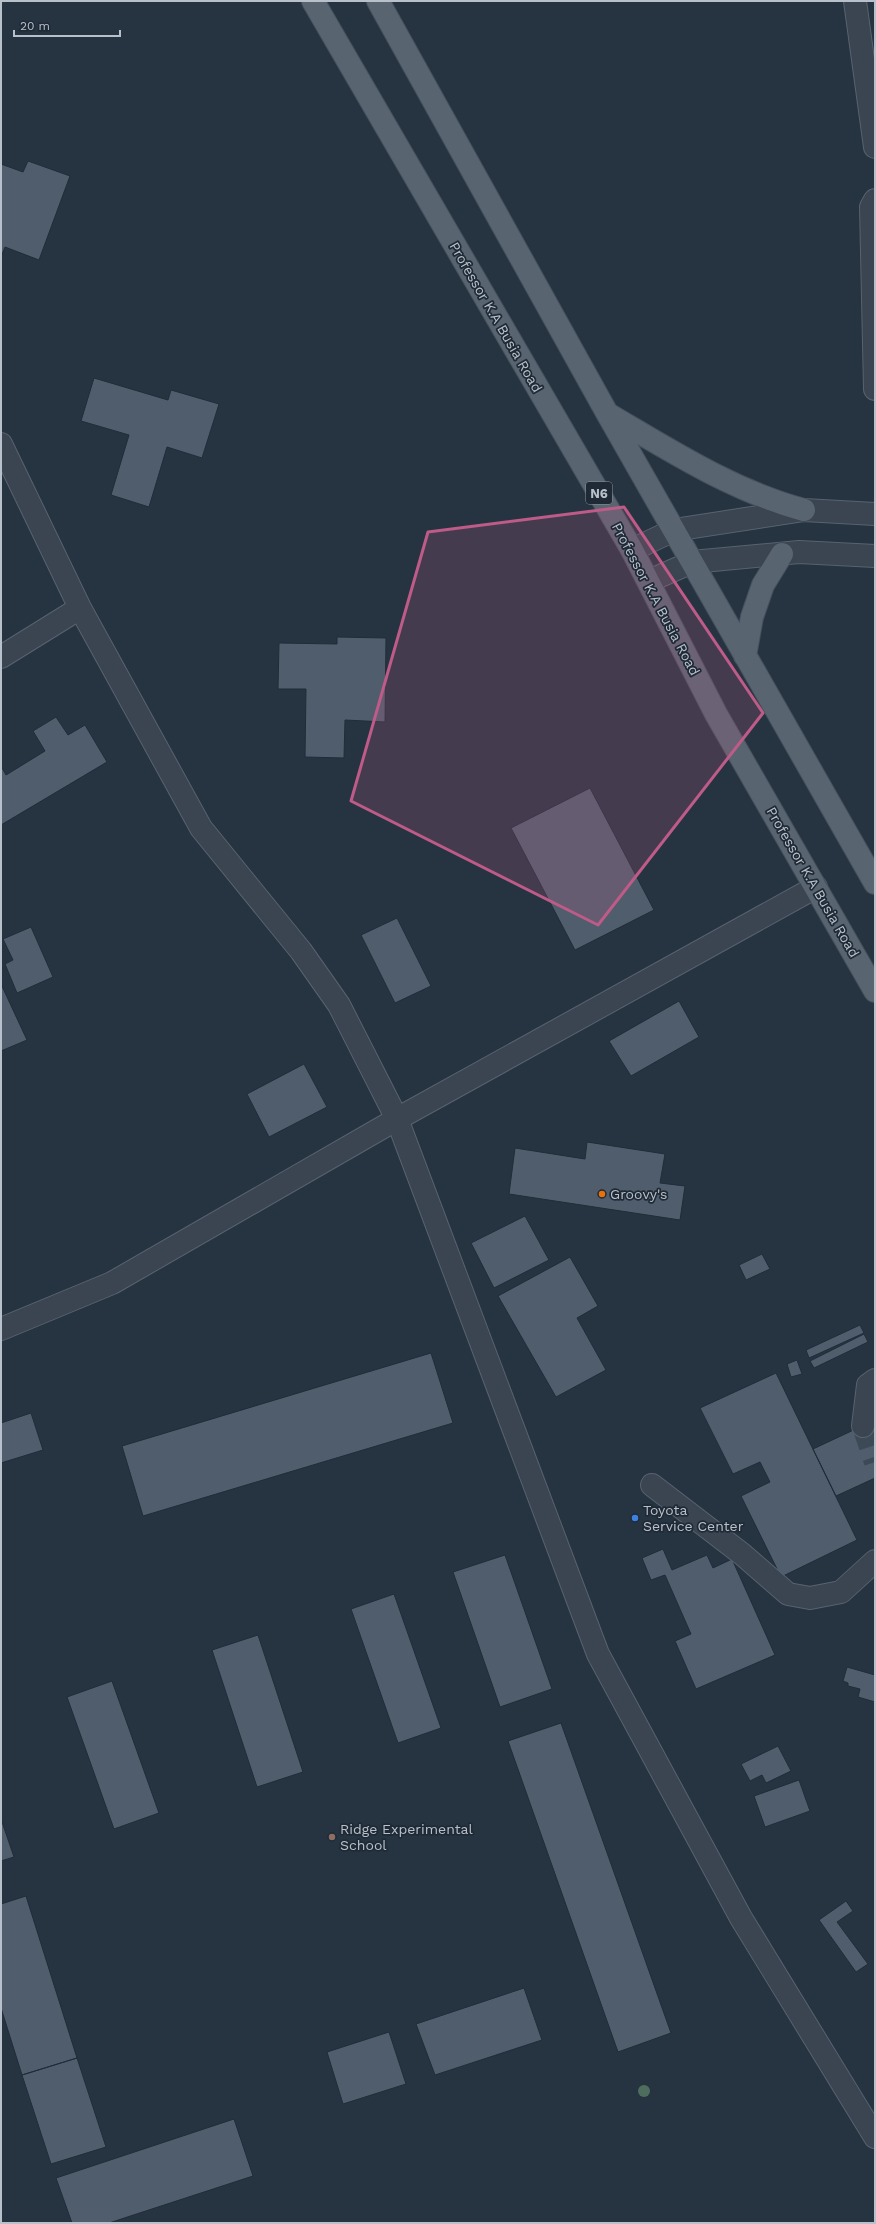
<svg xmlns="http://www.w3.org/2000/svg" width="876" height="2224" font-family="'Work Sans',sans-serif">
<style>
.building{fill:#4f5d6c;stroke:#212c38}
.lines{fill:none;stroke-linecap:round;stroke-linejoin:round}
.minor-tunnel{stroke:#3c4956;stroke-width:22;stroke-dasharray:22 11;stroke-linecap:butt}
.minor-casing{stroke:#58636e;stroke-width:24}
.major-casing{stroke:#47515d;stroke-width:24}
.minor{stroke:#3a4551;stroke-width:22}
.major{stroke:#586571;stroke-width:22}
.tree{fill:#4e6d5d}
.marked{fill:#be5b88;fill-opacity:0.2;stroke:#be5b88;stroke-width:3;stroke-linejoin:round}
.food-dot{fill:#e8710a;stroke:#1f2a36;stroke-width:1.5}
.shop-dot{fill:#3f7fe0;stroke:#1f2a36;stroke-width:1.5}
.education-dot{fill:#8d6e63;stroke:#1f2a36;stroke-width:1.5}
.labels{text-anchor:middle;stroke-width:3.5;stroke-linejoin:round;paint-order:stroke}
.shield{fill:#1f2a36;stroke:#89939e;stroke-width:1}
.shield-label{font-size:13px;font-weight:bold;fill:#b7c0cb}
.street-label{font-size:14px;fill:#b7c0cb;stroke:#1f2a36}
.poi-label{font-size:14px;fill:#b7c0cb;stroke:#1f2a36;text-anchor:start}
</style>
<rect width="100%" height="100%" fill="#263441"/>
<!-- building -->
<path class="building" d="M28 161 70 176 39 260 5 247 1 257V164L23 172Z
M94 378 168 400 171 390 219 404 202 458 167 447 149 507 111 495 129 435 81 421Z
M337 637 386 638 385 722 345 720 344 758 305 757 306 689H278L279 643 337 644Z
M56 717 68 735 85 725 107 762 1 825V766L6 775 45 751 33 731Z
M590 788 654 910 575 950 511 828Z
M397 918 431 986 395 1003 361 935Z
M31 927 53 977 17 993 5 964 13 960 3 939Z
M1 984 27 1040 1 1051Z
M679 1001 699 1037 631 1076 609 1041Z
M304 1064 327 1107 269 1137 247 1094Z
M587 1142 665 1154 660 1183 685 1186 680 1220 509 1194 515 1148 585 1159Z
M525 1216 549 1260 494 1288 471 1243Z
M762 1254 770 1269 746 1280 739 1265Z
M570 1257 598 1306 577 1318 606 1370 556 1397 498 1296Z
M860 1325 864 1333 809 1358 806 1350Z
M864 1334 868 1342 814 1368 810 1361Z
M431 1353 453 1423 143 1516 122 1446Z
M797 1360 802 1374 791 1377 787 1364Z
M776 1373 857 1540 781 1577 741 1496 770 1482 760 1462 733 1474 700 1408Z
M31 1413 43 1450 1 1463V1423Z
M875 1420V1478L836 1496 813 1449Z
M663 1549 672 1570 707 1555 713 1568 732 1559 775 1655 696 1689 675 1641 691 1634 665 1575 651 1580 642 1558Z
M505 1555 552 1689 500 1707 453 1572Z
M394 1594 441 1728 398 1743 351 1609Z
M258 1635 303 1772 257 1787 212 1650Z
M847 1667 875 1675V1702L858 1697 860 1689 848 1686V1683L843 1681Z
M112 1681 159 1813 114 1829 67 1697Z
M561 1723 671 2033 618 2052 508 1741Z
M778 1746 791 1771 766 1783 762 1775 750 1781 741 1764Z
M799 1780 810 1811 765 1827 754 1796Z
M1 1819 14 1857 1 1861Z
M26 1896 77 2058 22 2075 1 2008V1904Z
M846 1901 853 1911 837 1922 868 1964 856 1972 819 1920Z
M524 1988 542 2040 435 2075 416 2024Z
M389 2032 406 2084 343 2104 327 2052Z
M77 2058 106 2147 51 2164 22 2075Z
M234 2119 253 2176 109 2223H72L56 2178Z"/>
<g class="lines">
<!-- minor-tunnel -->
<path class="minor-tunnel" d="M863 1426 875 1462"/>
<!-- minor casing -->
<g class="minor-casing">
<path id="minor" d="M855 1 875 147
M875 200 871 207 875 389
M1 444 80 608 201 828 301 951 339 1005 397 1119 598 1654 741 1918 875 2137
M632 550 674 530 804 510 875 514
M649 581 692 562 799 552 875 556
M1 657 80 608
M1 1329 112 1283 397 1119 816 887
M863 1426 868 1385 875 1380
M652 1485 742 1554 788 1594 810 1598 841 1592 875 1561"/>
</g>
<!-- major casing -->
<g class="major-casing">
<path id="major" d="M313 1 632 550 716 714 875 991
M378 1 607 413 875 883
M608 414C671 451 733 491 804 510
M745 656 752 617 763 585 782 554"/>
</g>
<!-- minor -->
<use href="#minor" class="minor"/>
<!-- major -->
<use href="#major" class="major"/>
</g>
<!-- trees -->
<circle class="tree" cx="644" cy="2091" r="6"/>
<!-- marked area -->
<path class="marked" d="M624 507 763 713 598 925 351 801 428 532Z"/>
<!-- markers -->
<circle class="food-dot" cx="602" cy="1194" r="4"/>
<circle class="shop-dot" cx="635" cy="1518" r="4"/>
<circle class="education-dot" cx="332" cy="1837" r="4"/>
<g class="labels">
<!-- shield labels -->
<rect class="shield" x="586" y="482" width="26" height="22" rx="3"/>
<g class="shield-label">
<text x="599" y="498">N6</text>
</g>
<!-- street labels -->
<g class="street-label">
<text transform="translate(496 317) rotate(60)" y="5">Professor K.A Busia Road</text>
<text transform="translate(656 599) rotate(62)" y="5">Professor K.A Busia Road</text>
<text transform="translate(813 882) rotate(60)" y="5">Professor K.A Busia Road</text>
</g>
<!-- poi labels -->
<g class="poi-label">
<text x="610" y="1199">Groovy's</text>
<text x="643" y="1515">Toyota<tspan x="643" dy="16">Service Center</tspan></text>
<text x="340" y="1834">Ridge Experimental<tspan x="340" dy="16">School</tspan></text>
</g>
</g>
<!-- border -->
<rect width="876" height="2224" fill="none" stroke="#b7c0cb" stroke-width="4"/>
<!-- scale -->
<path d="M14 30v6h106v-6" fill="none" stroke="#b7c0cb" stroke-width="2"/>
<text x="20" y="30" font-size="12" fill="#b7c0cb" stroke="#1f2a36" stroke-width="3" paint-order="stroke">20 m</text>
</svg>
